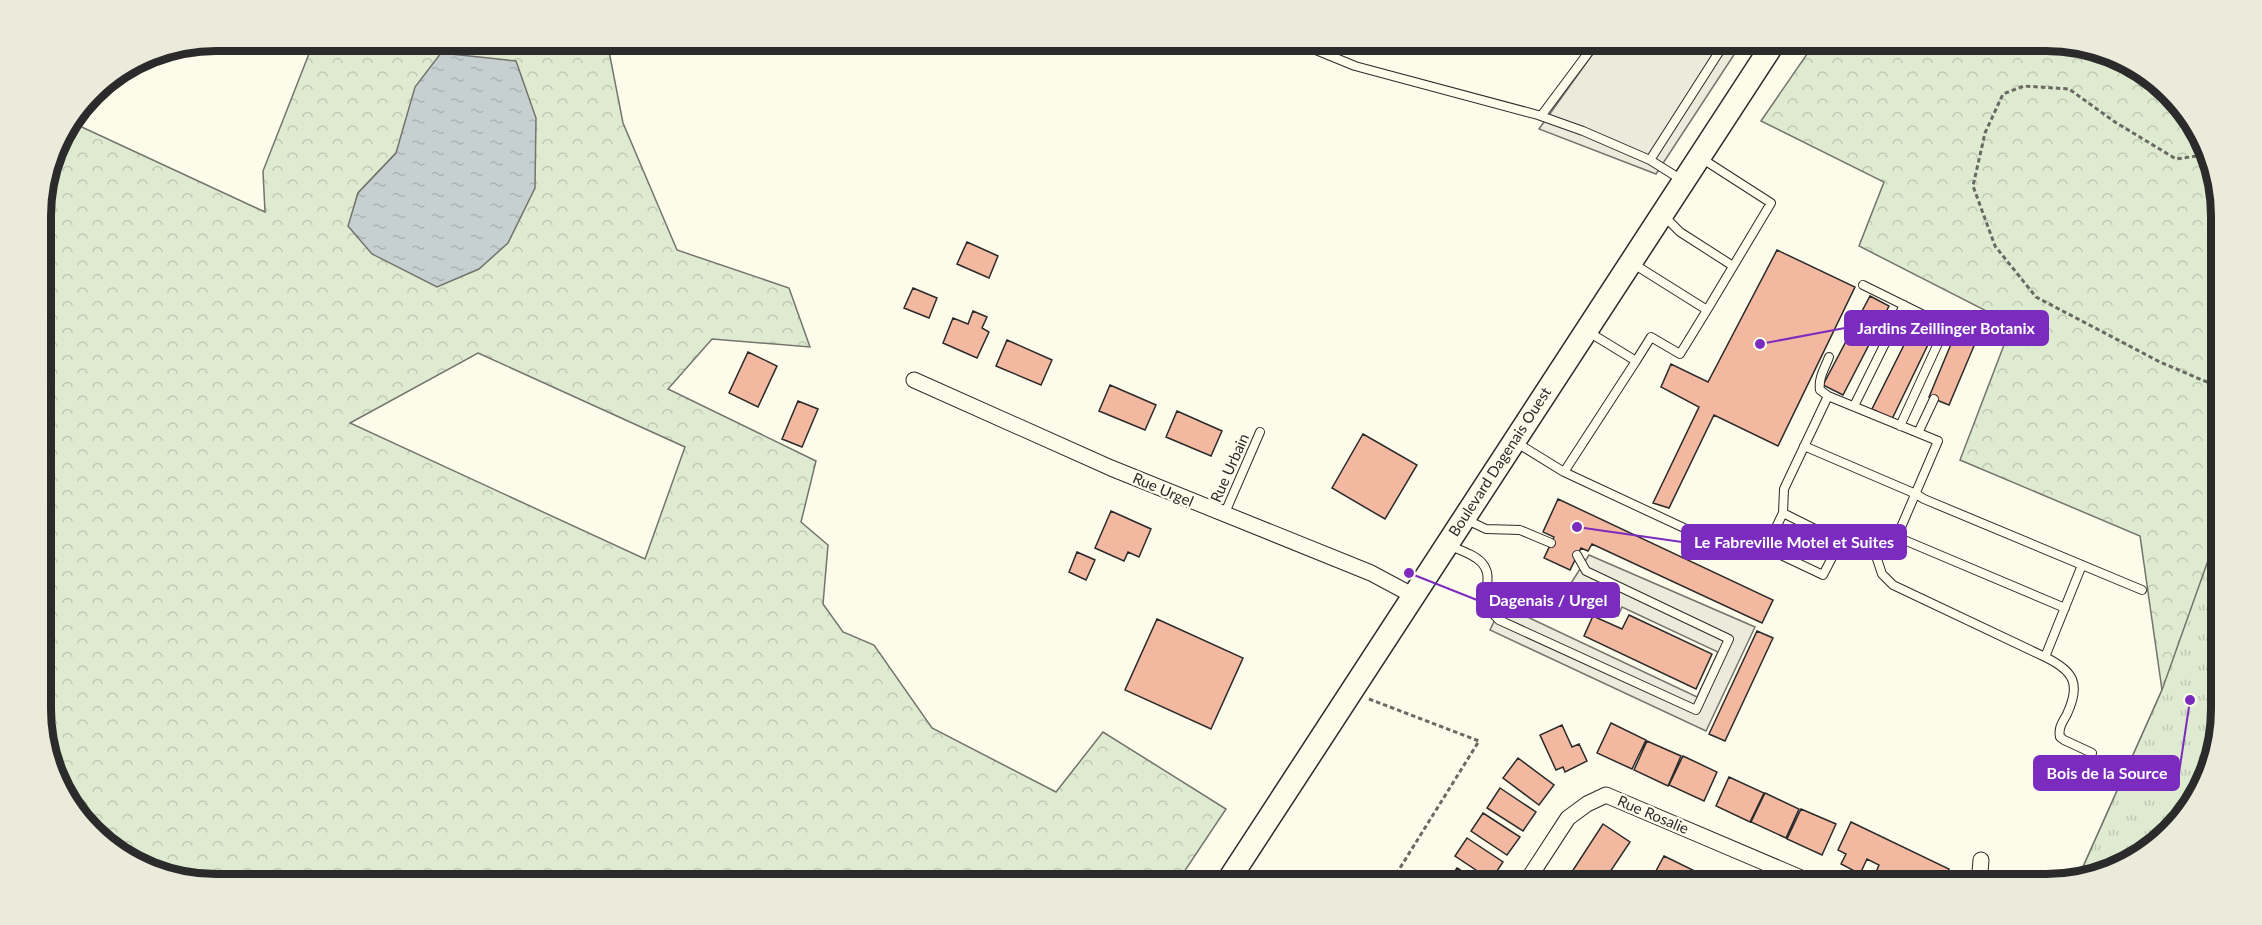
<svg xmlns="http://www.w3.org/2000/svg" width="2262" height="925" font-family="Lato,sans-serif">
<style>
.forest{fill:url(#forest-crowns);stroke:#74746e;stroke-width:1.5;fill-rule:evenodd}
.park{fill:url(#park-tufts);stroke:#74746e;stroke-width:1.5}
.parking{fill:#eceadb;stroke:#74746e;stroke-width:1.5}
.water{fill:url(#water-ripples);stroke:#74746e;stroke-width:1.5}
.building{fill:#f2b8a0;stroke:#2b2b2b;stroke-width:1.5}
.lines{fill:none;stroke-linecap:round;stroke-linejoin:round}
.lane-casing{stroke:#2b2b2b;stroke-width:10}
.street-casing{stroke:#2b2b2b;stroke-width:17}
.secondary-casing{stroke:#2b2b2b;stroke-width:25}
.path{stroke:#6a6964;stroke-width:3;stroke-dasharray:4.5 3;stroke-linecap:butt}
.lane{stroke:#fdfbea;stroke-width:8}
.street{stroke:#fdfbea;stroke-width:15}
.secondary{stroke:#fdfbea;stroke-width:22}
.labels{text-anchor:middle;stroke-width:4.5;stroke-linejoin:round;paint-order:stroke}
.street-label{font-size:15px;fill:#2b2b2b;stroke:#fdfbea}
.rim{fill:none;stroke:#2b2b2b;stroke-width:8}
.leader{fill:none;stroke:#7b2cbf;stroke-width:2}
.callout-dot{fill:#7b2cbf;stroke:#fdfbea;stroke-width:2}
.callout{fill:#7b2cbf;stroke:#7b2cbf;stroke-width:2}
.callout-label{font-size:16px;text-anchor:middle;font-weight:bold;fill:#fff}
</style>
<defs>
<pattern id="forest-crowns" width="20" height="18" patternUnits="userSpaceOnUse" patternTransform="scale(1.5)"><rect width="20" height="18" fill="#deebd1"/><path d="M2 6a3 3 0 1 1 6 0M12 15a3 3 0 1 1 6 0" fill="none" stroke="#bfcab4"/></pattern>
<pattern id="park-tufts" width="24" height="20" patternUnits="userSpaceOnUse" patternTransform="scale(1.5)"><rect width="24" height="20" fill="#deebd1"/><path d="M3 7l-1-3M5 7V3M7 7l1-3M15 17l-1-3M17 17v-4M19 17l1-3" fill="none" stroke="#bfcab4"/></pattern>
<pattern id="water-ripples" width="26" height="14" patternUnits="userSpaceOnUse" patternTransform="scale(1.5)"><rect width="26" height="14" fill="#c7d0d0"/><path d="M2 4q2-2 4 0t4 0M15 11q2-2 4 0t4 0" fill="none" stroke="#abb3b3"/></pattern>
</defs>
<rect width="100%" height="100%" fill="#fdfbea"/>
<!-- forest -->
<path class="forest" d="M314 41H607L623 123 677 250 789 288 810 347 712 339 668 389 816 461 801 522 828 545 823 604 843 632 874 645 932 728 1056 792 1103 732 1226 809 1176 884H216L159 875 84 825 44 743 41 204 59 138 71 122 265 212 263 171ZM396 153 349 226 358 193ZM478 353 685 447 645 559 350 423Z
M1816 41H2046L2103 50 2185 109 2220 192 2221 709 2212 766 2153 849 2079 876 2162 690 2140 536 1960 460 2012 324 1859 246 1884 182 1761 121Z"/>
<!-- park -->
<path class="park" d="M2221 524V709L2212 766 2153 849 2079 876 2162 690Z"/>
<!-- parking -->
<path class="parking" d="M1602 41H1743L1656 174 1539 129Z
M1589 555 1755 627 1706 731 1490 630 1502 605 1697 697 1718 652 1622 607 1618 616 1566 591Z"/>
<!-- water -->
<path class="water" d="M441 53 516 61 536 118 535 188 508 243 479 269 437 287 372 254 348 226 358 193 396 153 415 87Z"/>
<!-- building -->
<path class="building" d="M967 242 998 256 989 278 957 264Z
M1777 250 1855 287 1778 446 1714 415 1669 508 1653 503 1699 407 1661 387 1671 364 1708 382Z
M913 288 937 298 929 318 904 308Z
M1870 296 1889 306 1843 395 1823 385Z
M973 311 987 317 982 328 989 332 977 358 943 343 953 318 968 324Z
M1917 319 1936 328 1892 419 1872 409Z
M1954 337 1974 346 1949 405 1929 397Z
M1007 340 1052 360 1041 385 996 366Z
M748 352 777 366 758 407 729 393Z
M1110 385 1156 405 1145 430 1099 411Z
M798 401 818 409 802 447 782 439Z
M1177 411 1222 431 1211 456 1166 437Z
M1363 434 1417 465 1385 519 1332 488Z
M1558 499 1773 600 1762 623 1592 544 1588 551 1581 548 1570 570 1544 558 1554 537 1543 532Z
M1111 511 1151 529 1139 557 1128 552 1124 561 1095 548Z
M1077 552 1095 560 1086 580 1069 572Z
M1629 615 1712 654 1696 689 1584 636 1593 616 1622 629Z
M1157 619 1243 658 1211 729 1125 690Z
M1757 631 1773 638 1725 741 1709 734Z
M1611 723 1646 740 1632 769 1597 753Z
M1562 725 1572 747 1579 744 1587 761 1565 772 1563 767 1556 770 1540 735Z
M1647 741 1681 756 1668 786 1634 770Z
M1683 756 1717 772 1704 801 1669 785Z
M1518 758 1554 785 1539 805 1503 778Z
M1729 777 1764 793 1750 822 1716 806Z
M1500 788 1536 812 1523 831 1487 808Z
M1765 793 1799 809 1786 838 1751 822Z
M1801 809 1836 824 1822 855 1787 839Z
M1483 813 1520 837 1507 855 1471 831Z
M1851 822 1949 869 1941 884H1908L1909 882 1897 877 1893 884H1884L1873 879 1879 865 1867 859 1860 874 1841 864 1846 854 1838 850Z
M1603 824 1630 842 1602 884H1564Z
M1467 838 1503 862 1491 880 1455 856Z
M1664 856 1701 874 1696 884H1649Z
M1457 868 1482 884H1446Z
M1708 876 1726 884H1704Z"/>
<g class="lines">
<!-- lane casing -->
<g class="lane-casing">
<path id="lane" d="M1294 41 1355 66 1538 115 1583 131 1650 160
M1541 116 1597 41
M1701 158 1771 203 1707 310
M1682 180 1650 160 1726 41
M1664 216 1680 232 1733 266
M1632 263 1707 310 1680 354 1651 337 1636 361
M1863 285 1946 326 1900 426
M1828 396 1820 390C1818 378 1825 368 1829 357
M1854 406 1904 305
M1918 433 1934 399
M1517 443 1564 472 1699 535 1766 548 1823 575 1840 542
M1804 446 1916 494 1924 499 2142 590
M1564 472 1636 361 1587 331
M1224 515 1260 432
M1465 519 1486 529 1520 530 1551 543
M1897 537 2065 608
M1448 545C1459 550 1474 554 1482 563 1497 580 1474 596 1499 620L1696 710 1729 639 1586 571 1577 555
M1766 548 1783 513 1784 489 1828 396 1938 441 1893 546C1884 555 1876 557 1863 553L1783 513
M1876 556 1882 574 1893 585 2045 657C2074 671 2081 684 2067 714 2063 722 2058 727 2060 737L2064 740 2092 753
M2045 657 2082 565"/>
</g>
<!-- street casing -->
<g class="street-casing">
<path id="street" d="M914 380 1111 468 1371 573 1414 596
M1525 884 1568 818 1587 804 1606 795 1815 884
M1979 884 1981 860"/>
</g>
<!-- secondary casing -->
<g class="secondary-casing">
<path id="secondary" d="M1226 884 1775 41"/>
</g>
<!-- path -->
<path class="path" d="M2204 155 2176 159 2115 122 2069 89 2024 86 2003 94 1985 133 1973 186 1995 246 2036 297 2160 362 2221 388
M1369 699 1479 741 1390 884"/>
<!-- lane -->
<use href="#lane" class="lane"/>
<!-- street -->
<use href="#street" class="street"/>
<!-- secondary -->
<use href="#secondary" class="secondary"/>
</g>
<g class="labels">
<!-- street labels -->
<g class="street-label">
<text transform="translate(1500 462) rotate(-57)" y="5">Boulevard Dagenais Ouest</text>
<text transform="translate(1230 468) rotate(-66)" y="5">Rue Urbain</text>
<text transform="translate(1163 490) rotate(23)" y="5">Rue Urgel</text>
<text transform="translate(1653 815) rotate(23)" y="5">Rue Rosalie</text>
</g>
</g>
<!-- crop -->
<path d="M0 0H2262V925H0ZM216 51H2046A165 165 0 0 1 2211 216V709A165 165 0 0 1 2046 874H216A165 165 0 0 1 51 709V216A165 165 0 0 1 216 51Z" fill="#eceadb" fill-rule="evenodd"/>
<path class="rim" d="M216 51H2046A165 165 0 0 1 2211 216V709A165 165 0 0 1 2046 874H216A165 165 0 0 1 51 709V216A165 165 0 0 1 216 51Z"/>
<!-- callouts -->
<path class="leader" d="M1760 344L1845 328M1577 527L1682 542M1409 573L1477 600M2190 700L2179 773"/>
<g class="callout-dot">
<circle cx="1760" cy="344" r="6"/>
<circle cx="1577" cy="527" r="6"/>
<circle cx="1409" cy="573" r="6"/>
<circle cx="2190" cy="700" r="6"/>
</g>
<g class="callout">
<rect x="1845" y="311" width="203" height="34" rx="6"/>
<rect x="1682" y="525" width="224" height="34" rx="6"/>
<rect x="1477" y="583" width="142" height="34" rx="6"/>
<rect x="2034" y="756" width="145" height="34" rx="6"/>
</g>
<g class="callout-label">
<text x="1946" y="334">Jardins Zeillinger Botanix</text>
<text x="1794" y="548">Le Fabreville Motel et Suites</text>
<text x="1548" y="606">Dagenais / Urgel</text>
<text x="2107" y="779">Bois de la Source</text>
</g>
</svg>
